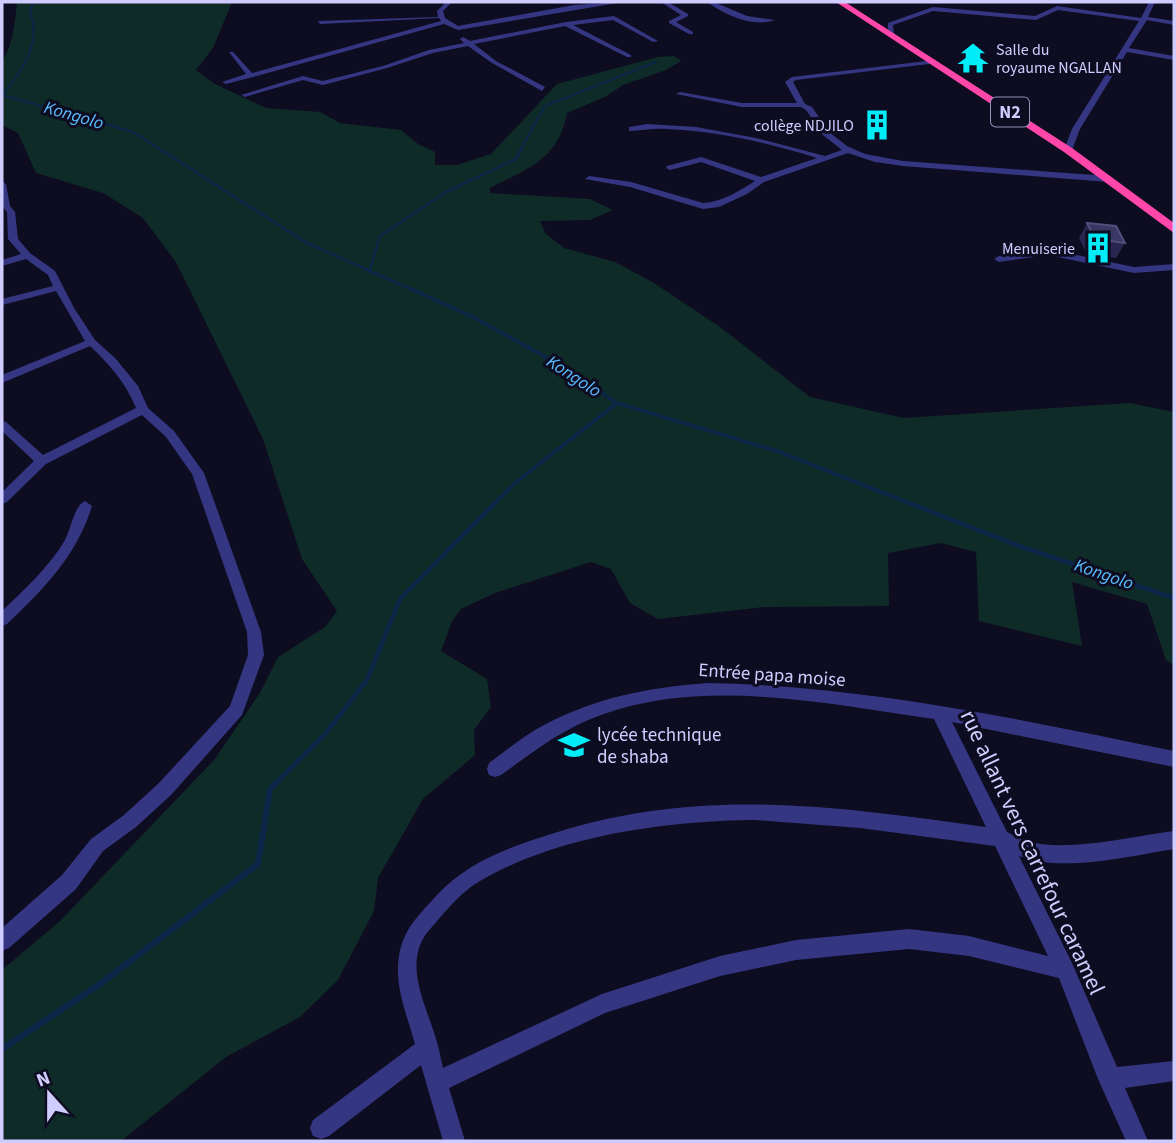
<svg xmlns="http://www.w3.org/2000/svg" width="1176" height="1143" font-family="'Source Sans 3',sans-serif">
<style>
.green{fill:#0f2b28}
.lines{fill:none;stroke-linecap:round;stroke-linejoin:round}
.stream-far4{stroke:#0a2547;stroke-width:2}
.stream-far3{stroke:#0a2547;stroke-width:2.5}
.stream-far2{stroke:#0a2547;stroke-width:3.5}
.stream-far1{stroke:#0a2547;stroke-width:4.5}
.stream{stroke:#0a2547;stroke-width:6}
.minor{fill:#353682;fill-rule:evenodd}
.highway{fill:#ff47aa;fill-rule:evenodd}
.wall{fill:#292450}
.building{fill:#3b3663;stroke:#524d7b;stroke-width:2}
.labels{text-anchor:middle;stroke-width:6;stroke-linejoin:round;paint-order:stroke}
.far-poi-label{font-size:16px;fill:#cfccff;stroke:#0e0c21;text-anchor:end}
.shield{fill:#0e0c21;stroke:#9592bc;stroke-width:2}
.shield-label{font-size:18px;font-weight:bold;fill:#cfccff}
.far-water-label{font-size:18px;font-style:italic;fill:#5abcff;stroke:#0e0c21}
.street-label{font-size:19px;fill:#cfccff;stroke:#0e0c21}
.poi-label{font-size:19px;fill:#cfccff;stroke:#0e0c21;text-anchor:start}
.near-street-label{font-size:23px;fill:#cfccff;stroke:#0e0c21}
</style>
<rect width="100%" height="100%" fill="#0e0c21"/>
<!-- green -->
<path class="green" d="M17 2H232L213 48 196 70 215 84 266 108 320 112 340 123 401 130 418 144 435 152V165H457L491 154 557 84 658 57 674 56 681 61 666 70 623 85 605 97 567 113C558 160 529 168 490 188V193L590 199 613 210 590 220 540 221 546 234 564 248 615 262 654 283 720 327 810 397 904 418 1130 403 1174 412V665L1166 660 1147 604 1072 582 1082 646 979 621 976 552 941 543 888 553 889 606 764 607 658 619 630 603 611 569 591 562 495 593 461 609 452 621 441 651 487 679 491 707 474 730 475 755 423 799 378 878 374 911 338 980 300 1017 226 1057 121 1141H2V970L61 920 214 760 260 693 278 657 325 627 337 611 302 559 263 439 176 262 143 218 103 193 36 173 18 133 2 125V60C12 52 16 16 17 2Z"/>
<g class="lines">
<!-- stream-far4 -->
<path class="stream-far4" d="M4 94C23 68 42 44 30 11L34 2
M2 95 116 127
M533 127 545 106 656 62"/>
<!-- stream-far3 -->
<path class="stream-far3" d="M109 125 133 132 307 243 415 291
M369 272 380 236 448 191 516 159 534 125"/>
<!-- stream-far2 -->
<path class="stream-far2" d="M411 289 473 317 553 361 617 403 777 451 914 505
M493 505 515 483 617 403"/>
<!-- stream-far1 -->
<path class="stream-far1" d="M909 503 1019 546 1174 598
M276 783 326 733 367 680 400 599 495 503"/>
<!-- stream -->
<path class="stream" d="M2 1049 100 984 258 864 270 789 278 781"/>
<!-- minor -->
<path class="minor" d="M446 2H452L443 11 445 18 458 26 574 5 623 2 458 30 444 24 253 77 226 84 222 82 246 74 229 52H233L252 73 441 21 439 18 320 24 318 21 438 17 437 11Z
M661 2H668L688 14V16L676 22 693 32V34H689L669 23V21L681 15Z
M707 2H714L747 16 775 20C754 28 725 15 707 2Z
M1149 2H1155L1148 17 1174 21V25L1147 20 1129 48 1174 56V60L1127 52 1080 129 1072 150 1068 152 1064 150 1072 129 1139 21 1058 10 1036 20 933 11 893 25 894 35 891 37 888 35V23L933 7 1035 16 1057 6 1141 18Z
M614 16 658 41 653 42 613 20 573 25 631 55V57H627L565 26 474 44 496 61 545 87 542 91 492 63 468 46 433 53 387 68 323 85 303 80 245 97 241 95 303 76 323 81 383 66 429 50 464 43 460 39 463 37 470 41 566 22Z
M935 60 937 63 796 80 793 82 805 104 812 107 829 132 847 146 865 154 903 161 1108 176 1112 179 1108 182 903 166 875 162 848 153 764 182 747 194 719 207 703 209 630 187 585 179 589 176 631 182 703 203C722 202 739 191 755 181L701 162 670 170 666 168 667 166 701 157 761 177 817 158C769 143 717 131 667 129 654 128 642 131 629 131V127L647 124 696 127 756 138 825 156 842 150 823 135 806 110 801 107H742L676 94 680 92 742 103H797L785 82 792 77Z
M2 181 6 184 10 206 15 212 18 239 30 253 55 271 74 308 95 340 116 359 138 386 148 408 174 431 204 473 261 632 264 655 242 715 171 795 136 827 103 851 76 889 9 948 2 951V928L62 875 91 839 124 815 159 783 230 706 248 655 247 632 192 474 166 437 142 415 46 464 7 502 2 504V492L34 461 2 431V421L6 422 43 455 136 408C126 383 110 365 90 346L2 383V375L85 341 56 291 2 305V299L53 286 48 275 26 259 2 266V260L21 254 8 239 7 212 2 206Z
M1048 249 1134 267 1174 264V270L1134 273 1048 255 999 262 994 259 999 256Z
M85 501 92 506C77 555 44 589 7 624L2 626V611C25 589 49 567 65 540 71 529 74 506 85 501Z
M708 683C865 686 1020 719 1174 751V767L952 722 1007 832C1013 835 1020 839 1027 841 1066 853 1133 836 1174 831V849C1130 856 1061 873 1019 856L1072 963 1117 1067 1174 1061V1081L1125 1088 1148 1141H1126L1098 1079 1059 978 969 956 909 949 796 960 720 976 605 1013 449 1088 465 1141H443L421 1065 329 1136 321 1139 313 1136 310 1128 313 1120 415 1044C407 1015 394 986 399 956 403 929 420 914 437 895 466 864 502 850 542 837 696 785 830 806 986 827L934 719C826 704 707 677 601 715 564 728 533 752 501 775L495 777 489 775 487 769 489 763C506 751 523 736 542 726 597 697 646 688 708 683ZM754 820 860 828 995 846 1048 956 969 936 909 929 796 940 720 956 602 994 443 1068C441 1061 440 1053 438 1046 430 1012 402 969 426 934 439 919 458 895 475 884 553 836 664 821 754 820Z"/>
<!-- highway -->
<path class="highway" d="M836 2H845L1072 148 1174 223V233L1064 152Z"/>
</g>
<!-- wall -->
<path class="wall" d="M1087 223 1125 243 1116 258 1087 254 1079 238Z"/>
<!-- building -->
<path class="building" d="M1087 223 1116 226 1125 243 1095 239Z"/>
<!-- icons -->
<defs>
<g id="temple-bare" transform="scale(2.415)"><path d="M0-6L5-2H3V0L6.5 2.5H4V6H1.5V3h-3V6H-4V2.5H-6.5L-3 0V-2H-5Z" fill="#00ecf7" stroke="#0e0c21" stroke-width="2.5" paint-order="stroke"/></g>
<g id="building-bare" transform="scale(2.415)"><path d="M-4-6H4V6H1V3H-1V6H-4ZM-2.5-4.3h1.7v1.8h-1.7ZM.8-4.3h1.7v1.8H.8ZM-2.5-1h1.7V.8h-1.7ZM.8-1h1.7V.8H.8Z" fill="#00ecf7" stroke="#0e0c21" stroke-width="2.5" paint-order="stroke"/></g>
<g id="school-bare" transform="scale(2.415)"><path d="M0-5L7-2L0 1L-7-2ZM-4 1L0 2.5L4 1V4Q0 6-4 4Z" fill="#00ecf7" stroke="#0e0c21" stroke-width="2.5" paint-order="stroke"/></g>
</defs>
<g fill-rule="evenodd">
<use href="#temple-bare" x="973" y="58"/>
<use href="#building-bare" x="877" y="125"/>
<use href="#building-bare" x="1098" y="248"/>
<use href="#school-bare" x="574" y="745"/>
</g>
<g class="labels">
<!-- far-poi labels -->
<g class="far-poi-label">
<text x="996" y="55" text-anchor="start">Salle du<tspan x="996" dy="18">royaume NGALLAN</tspan></text>
<text x="854" y="131">collège NDJILO</text>
<text x="1075" y="254">Menuiserie</text>
</g>
<!-- shield labels -->
<rect class="shield" x="991" y="97.5" width="38" height="29" rx="5"/>
<g class="shield-label">
<text x="1010" y="118">N2</text>
</g>
<!-- far-water labels -->
<g class="far-water-label">
<text transform="translate(74 115) rotate(16)" y="6">Kongolo</text>
<text transform="translate(574 376) rotate(33)" y="6">Kongolo</text>
<text transform="translate(1104 574) rotate(19)" y="6">Kongolo</text>
</g>
<!-- street labels -->
<g class="street-label">
<text transform="translate(772 674) rotate(4)" y="7">Entrée papa moise</text>
</g>
<!-- poi labels -->
<g class="poi-label">
<text x="597" y="741">lycée technique<tspan x="597" dy="22">de shaba</tspan></text>
</g>
<!-- near-street labels -->
<g class="near-street-label">
<text transform="translate(1033 852) rotate(65)" y="8">rue allant vers carrefour caramel</text>
</g>
</g>
<!-- border -->
<rect width="1176" height="1143" fill="none" stroke="#cfccff" stroke-width="7"/>
<!-- north arrow -->
<g transform="translate(49 1094) rotate(339)" stroke="#0e0c21" stroke-width="5" paint-order="stroke">
<path d="M0-5L12 26L0 18L-12 26Z" fill="#cfccff"/>
<text y="-10" font-size="19" font-weight="bold" text-anchor="middle" fill="#cfccff">N</text>
</g>
</svg>
